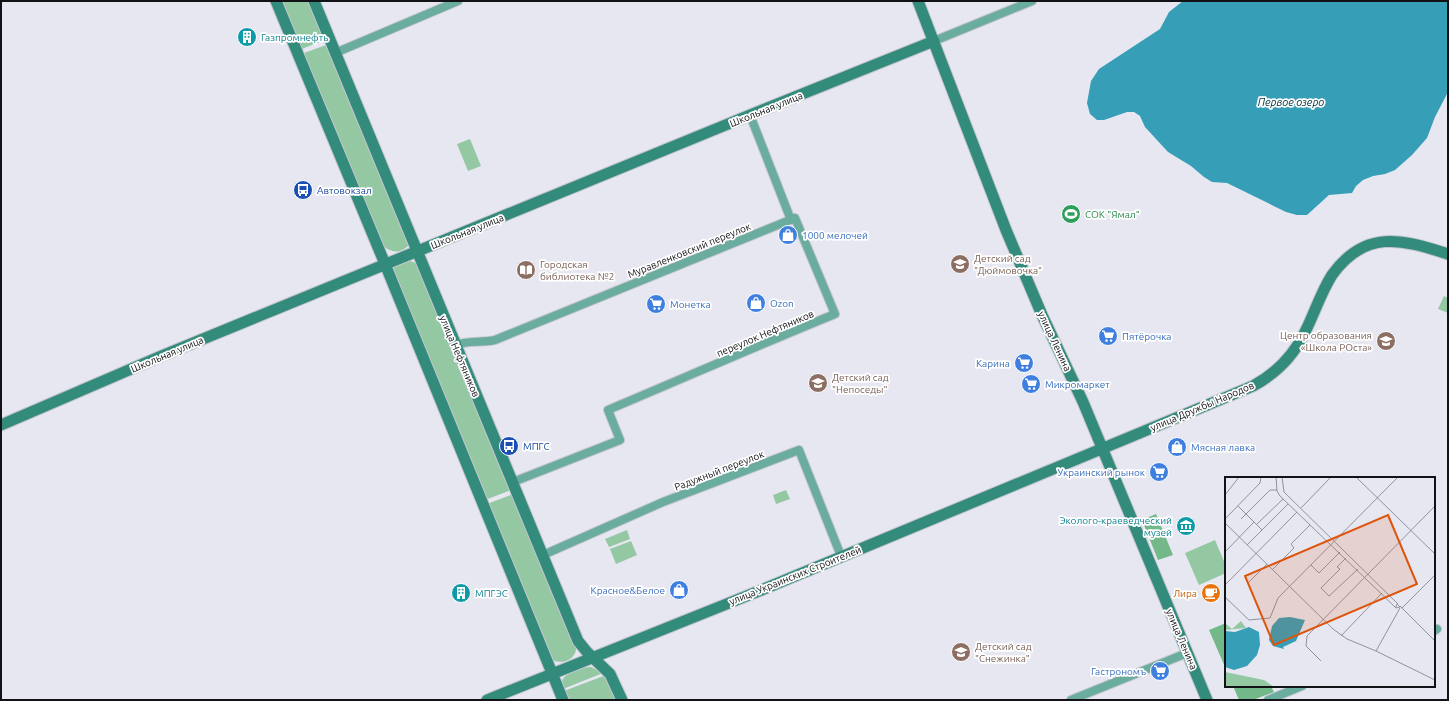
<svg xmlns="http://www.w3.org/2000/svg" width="1449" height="701" font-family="Ubuntu,sans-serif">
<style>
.green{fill:#94c8a3}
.forest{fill:#72b889}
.water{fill:#369eb7}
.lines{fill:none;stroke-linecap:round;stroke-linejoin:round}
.street-casing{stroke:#c5c5cf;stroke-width:10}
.secondary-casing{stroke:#c5c5cf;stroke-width:13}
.street{stroke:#6aad9e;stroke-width:8}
.secondary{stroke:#338b7b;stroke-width:11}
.labels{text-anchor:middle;stroke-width:3.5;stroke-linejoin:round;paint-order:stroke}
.culture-label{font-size:10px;fill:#0d838f;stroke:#fff;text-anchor:start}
.street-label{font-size:10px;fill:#121216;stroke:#fff}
.transit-label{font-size:10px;fill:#164399;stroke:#fff;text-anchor:start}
.leisure-label{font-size:10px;fill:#27864d;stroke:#fff;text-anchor:start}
.shop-label{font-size:10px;fill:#366cbe;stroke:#fff;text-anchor:start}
.education-label{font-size:10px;fill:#785e54;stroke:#fff;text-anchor:start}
.food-label{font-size:10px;fill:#c56008;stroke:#fff;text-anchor:end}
.water-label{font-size:11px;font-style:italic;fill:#00313c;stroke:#fff}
.inset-road{fill:none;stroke:#92929a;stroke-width:1}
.view{fill:#dd550c;fill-opacity:0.15;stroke:#dd550c;stroke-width:2}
.inset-edge{fill:none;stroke:#121216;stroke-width:2}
</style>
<rect width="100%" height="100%" fill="#e7e7f2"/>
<!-- green -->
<path class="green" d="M282 1H308L324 40 302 49Z
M326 45 408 242V246C399 254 391 253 382 245L304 53Z
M470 139 481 166 468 171 457 144Z
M410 261 416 263 511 490 485 500 393 269 395 267Z
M1444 296 1448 298V313L1438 309Z
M786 490 790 499 776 504 773 495Z
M513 494 576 647C577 659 562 665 552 660L487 504Z
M627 530 630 539 609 547 605 539Z
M1215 540 1226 566V573L1199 585 1185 553Z
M631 541 637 555 616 564 610 549Z
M591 667 603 673 563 689C563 687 562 683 562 682 563 673 583 667 591 667Z
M606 675 617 700H568L564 691Z"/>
<!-- forest -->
<path class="forest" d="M1156 514 1173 555 1158 560 1142 520Z
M1226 623V667H1225L1209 630Z
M1233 686H1271L1274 692 1253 700H1239Z"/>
<!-- water -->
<path class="water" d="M1183 1H1448V92L1435 117 1427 138 1412 155 1395 170 1385 174 1373 176 1363 180 1356 186 1352 193 1329 195 1307 215H1297L1286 212 1227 183 1212 182 1204 177 1191 166 1168 152 1145 127 1140 116 1134 112H1127L1104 120H1097L1090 114 1087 103 1091 81 1099 69 1160 29 1169 12Z"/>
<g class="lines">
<!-- street casing -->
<g class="street-casing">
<path id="street" d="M934 41 1032 1
M335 53 458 1
M750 115 791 220
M455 345C468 340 482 343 495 340L795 218 835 314C759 345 684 378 608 410L620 440 513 482
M543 555 663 502 799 450 841 556
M1434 631 1437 629
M1071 700 1187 653
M1268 700 1302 686"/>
</g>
<!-- secondary casing -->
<g class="secondary-casing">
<path id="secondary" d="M276 1 385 264 563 700
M314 1 578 641 587 652 610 674 622 700
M918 1 1006 230 1042 315 1083 402 1207 700
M1 425 159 357 750 115 934 41
M487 700 759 591 1253 386C1275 374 1293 356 1304 334 1314 315 1320 294 1332 275 1365 229 1401 239 1448 254"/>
</g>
<!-- street -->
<use href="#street" class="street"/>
<!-- secondary -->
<use href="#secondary" class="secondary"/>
</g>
<!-- icons -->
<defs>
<g id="building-disc" transform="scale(1)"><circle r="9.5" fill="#0f9aa8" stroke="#fff"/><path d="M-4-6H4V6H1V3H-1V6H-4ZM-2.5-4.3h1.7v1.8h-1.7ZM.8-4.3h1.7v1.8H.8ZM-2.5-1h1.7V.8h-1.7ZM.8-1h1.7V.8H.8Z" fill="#fff"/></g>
<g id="bus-disc" transform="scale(1)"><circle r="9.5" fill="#1a4fb4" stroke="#fff"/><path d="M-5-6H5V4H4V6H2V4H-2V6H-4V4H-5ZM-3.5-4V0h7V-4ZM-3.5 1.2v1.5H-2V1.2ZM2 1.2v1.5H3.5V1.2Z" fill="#fff"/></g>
<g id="stadium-disc" transform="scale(1)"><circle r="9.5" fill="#2e9e5b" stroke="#fff"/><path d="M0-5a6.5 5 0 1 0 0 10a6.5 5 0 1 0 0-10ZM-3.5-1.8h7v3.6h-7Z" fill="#fff"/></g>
<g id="shop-disc" transform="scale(1)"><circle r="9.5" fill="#3f7fe0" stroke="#fff"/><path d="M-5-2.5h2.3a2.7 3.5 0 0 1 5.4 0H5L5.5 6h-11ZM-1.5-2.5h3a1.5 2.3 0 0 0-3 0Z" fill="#fff"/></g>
<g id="school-disc" transform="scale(1)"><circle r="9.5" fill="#8d6e63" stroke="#fff"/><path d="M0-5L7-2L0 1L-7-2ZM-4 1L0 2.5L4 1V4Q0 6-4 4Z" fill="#fff"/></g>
<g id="library-disc" transform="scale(1)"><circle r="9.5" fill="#8d6e63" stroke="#fff"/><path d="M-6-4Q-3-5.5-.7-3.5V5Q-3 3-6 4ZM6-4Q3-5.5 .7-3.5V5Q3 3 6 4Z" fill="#fff"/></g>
<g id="supermarket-disc" transform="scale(1)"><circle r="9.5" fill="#3f7fe0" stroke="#fff"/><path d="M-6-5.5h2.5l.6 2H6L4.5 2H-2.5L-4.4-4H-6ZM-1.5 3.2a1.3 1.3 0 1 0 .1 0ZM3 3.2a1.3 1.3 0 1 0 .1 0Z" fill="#fff"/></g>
<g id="museum-disc" transform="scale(1)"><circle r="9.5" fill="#0f9aa8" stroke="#fff"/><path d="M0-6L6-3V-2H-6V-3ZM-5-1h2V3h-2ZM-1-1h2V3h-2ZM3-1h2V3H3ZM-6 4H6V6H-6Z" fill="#fff"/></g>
<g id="cafe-disc" transform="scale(1)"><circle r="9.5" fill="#e8710a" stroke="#fff"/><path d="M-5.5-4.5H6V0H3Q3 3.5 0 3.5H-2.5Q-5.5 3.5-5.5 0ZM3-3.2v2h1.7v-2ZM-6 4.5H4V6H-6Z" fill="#fff"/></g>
</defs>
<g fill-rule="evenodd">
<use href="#building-disc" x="247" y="37"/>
<use href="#bus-disc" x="303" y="190"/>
<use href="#stadium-disc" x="1071" y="214"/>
<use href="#shop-disc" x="788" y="235"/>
<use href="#school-disc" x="960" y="264"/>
<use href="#library-disc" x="526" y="270"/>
<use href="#shop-disc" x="756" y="303"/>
<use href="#supermarket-disc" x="656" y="304"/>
<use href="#supermarket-disc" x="1108" y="336"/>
<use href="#school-disc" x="1386" y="341"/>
<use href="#supermarket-disc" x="1024" y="363"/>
<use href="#school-disc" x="818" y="383"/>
<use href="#supermarket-disc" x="1031" y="384"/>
<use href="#bus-disc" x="509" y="446"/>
<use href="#shop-disc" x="1177" y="447"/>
<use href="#supermarket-disc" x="1159" y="472"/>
<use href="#museum-disc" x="1186" y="526"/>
<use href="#shop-disc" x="679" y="590"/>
<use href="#building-disc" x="461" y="593"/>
<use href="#cafe-disc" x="1211" y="593"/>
<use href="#school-disc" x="961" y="652"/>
<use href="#supermarket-disc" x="1160" y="671"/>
</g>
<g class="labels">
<!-- culture labels -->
<g class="culture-label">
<text x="261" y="41">Газпромнефть</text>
<text x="1172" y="524" text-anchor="end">Эколого-краеведческий<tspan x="1172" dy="12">музей</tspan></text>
<text x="475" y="597">МПГЭС</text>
</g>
<!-- street labels -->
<g class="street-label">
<text transform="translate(766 109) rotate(-22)" y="4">Школьная улица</text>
<text transform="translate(467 231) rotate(-22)" y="4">Школьная улица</text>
<text transform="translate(689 250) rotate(-22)" y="4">Муравленковский переулок</text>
<text transform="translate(765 333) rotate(-23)" y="4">переулок Нефтяников</text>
<text transform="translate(1055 341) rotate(65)" y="4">улица Ленина</text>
<text transform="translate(167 354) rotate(-23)" y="4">Школьная улица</text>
<text transform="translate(460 356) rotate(67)" y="4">улица Нефтяников</text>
<text transform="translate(1202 406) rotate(-23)" y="4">улица Дружбы Народов</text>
<text transform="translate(719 470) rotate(-21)" y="4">Радужный переулок</text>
<text transform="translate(795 575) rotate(-22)" y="4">улица Украинских Строителей</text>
<text transform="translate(1182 639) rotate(67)" y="4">улица Ленина</text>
</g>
<!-- transit labels -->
<g class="transit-label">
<text x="317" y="194">Автовокзал</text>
<text x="523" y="450">МПГС</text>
</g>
<!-- leisure labels -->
<g class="leisure-label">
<text x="1085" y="218">СОК "Ямал"</text>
</g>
<!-- shop labels -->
<g class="shop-label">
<text x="802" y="239">1000 мелочей</text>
<text x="770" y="307">Ozon</text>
<text x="670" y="308">Монетка</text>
<text x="1122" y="340">Пятёрочка</text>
<text x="1010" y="367" text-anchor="end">Карина</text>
<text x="1045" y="388">Микромаркет</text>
<text x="1191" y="451">Мясная лавка</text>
<text x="1145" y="476" text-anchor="end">Украинский рынок</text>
<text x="665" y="594" text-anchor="end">Красное&amp;Белое</text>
<text x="1146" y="675" text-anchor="end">Гастрономъ</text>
</g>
<!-- education labels -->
<g class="education-label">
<text x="974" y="262">Детский сад<tspan x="974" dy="12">"Дюймовочка"</tspan></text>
<text x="540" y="268">Городская<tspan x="540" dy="12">библиотека №2</tspan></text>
<text x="1372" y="339" text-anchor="end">Центр образования<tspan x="1372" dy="12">«Школа РОста»</tspan></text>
<text x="832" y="381">Детский сад<tspan x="832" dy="12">"Непоседы"</tspan></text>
<text x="975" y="650">Детский сад<tspan x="975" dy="12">"Снежинка"</tspan></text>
</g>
<!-- food labels -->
<g class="food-label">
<text x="1197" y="597">Лира</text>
</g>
<!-- water labels -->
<g class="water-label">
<text x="1291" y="106">Первое озеро</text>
</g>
</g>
<!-- overview -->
<g transform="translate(1225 477)">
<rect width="210" height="210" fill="#e7e7f2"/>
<path d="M16 144 21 151 0 153V146L7 152ZM0 195 39 203 49 210H0Z" fill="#94c8a3"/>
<path d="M65 140 80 143 71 164 58 170 59 172 48 169 44 163 47 149 54 141ZM24 150 34 155 35 168 32 178 22 189 9 193 0 190V154L10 155Z" fill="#369eb7"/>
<path class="inset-road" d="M51 0 52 14 55 19 171 131 175 130 172 127 171 130M57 0 59 15 173 127M131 0 210 77M0 18 14 0M13 29 37 53M76 31 106 0M0 42 35 6 36 0M16 42 45 13H52M0 46 108 152 122 162 151 174 175 131M31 48 58 22M22 68 63 27M0 75 29 45M121 81 112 90 115 92 96 111 104 119 133 92M86 88 94 96 115 75M47 93 69 71 66 67 85 48M24 105 42 87M0 108 72 35M0 120 24 143 45 141 53 121 173 0M175 129 210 164M177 131 210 98M116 159 157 116M151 174 210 203M96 184 81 169 82 159 210 29"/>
<path class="view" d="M163 38 192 107 49 168 20 99Z"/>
<rect width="210" height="210" class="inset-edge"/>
</g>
<!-- border -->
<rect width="1449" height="701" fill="none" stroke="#121216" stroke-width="4"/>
</svg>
